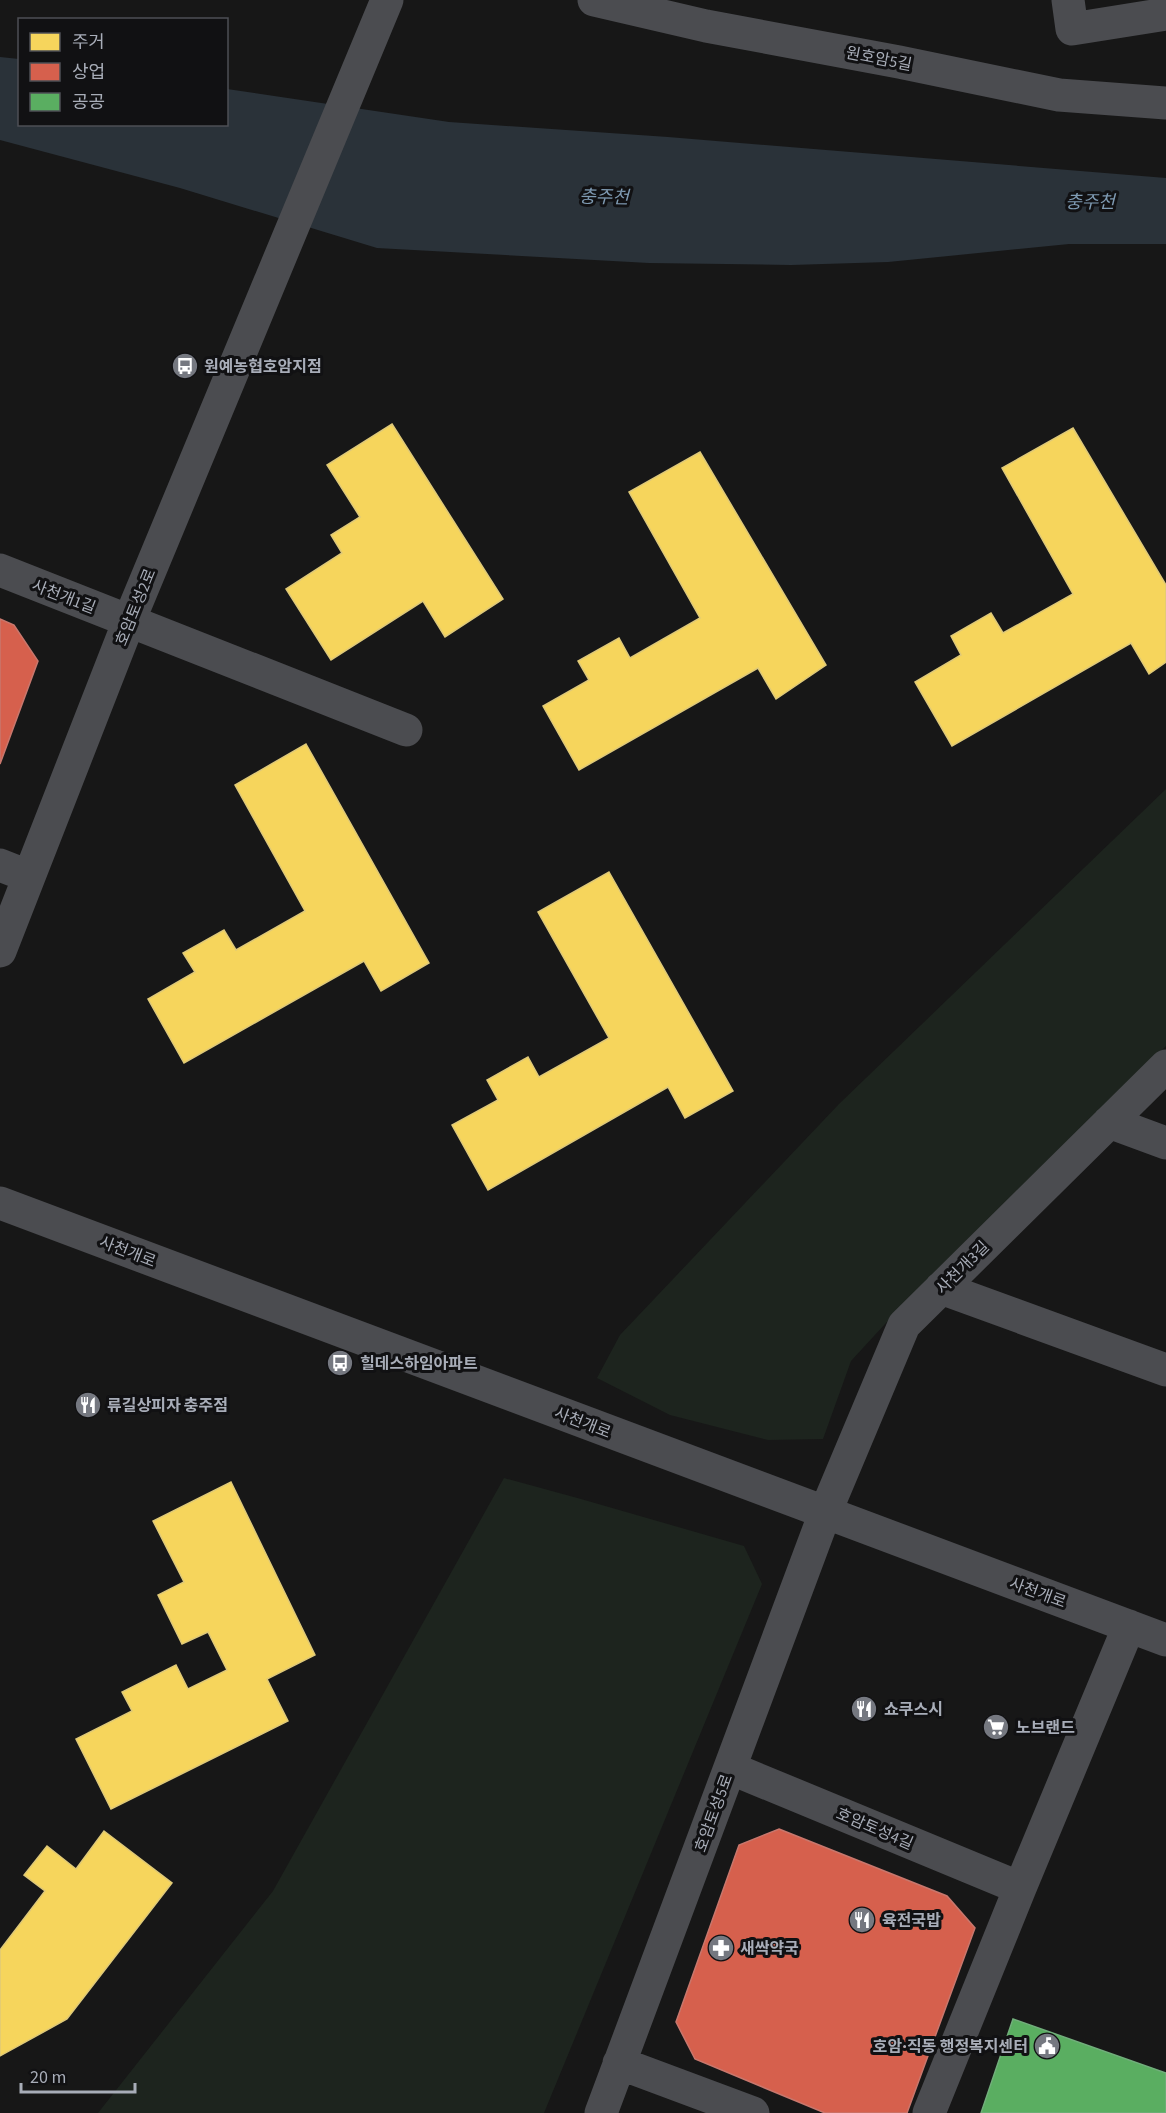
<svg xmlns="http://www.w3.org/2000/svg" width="1166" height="2113" font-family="'Source Sans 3','Noto Sans KR',sans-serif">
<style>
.green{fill:#1d241e}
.water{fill:#2a3239}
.homes{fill:#f6d55c;stroke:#dfc978;stroke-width:1.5}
.shops{fill:#d6604d;stroke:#c8776d;stroke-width:1.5}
.public{fill:#5aae61;stroke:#71ae7b;stroke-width:1.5}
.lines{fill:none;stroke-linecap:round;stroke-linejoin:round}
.minor{stroke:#4b4c50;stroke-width:33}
.labels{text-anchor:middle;stroke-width:6;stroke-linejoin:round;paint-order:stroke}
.street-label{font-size:16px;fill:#a8adb8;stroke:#111113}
.poi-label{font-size:16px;font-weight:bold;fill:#a8adb8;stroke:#111113;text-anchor:start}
.water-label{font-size:18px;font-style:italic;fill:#7f9bb3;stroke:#111113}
</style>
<rect width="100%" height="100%" fill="#171717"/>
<!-- green -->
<path class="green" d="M1166 789V1046L885 1324 851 1361 823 1439 768 1440 670 1415 597 1378 620 1335 839 1104Z
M504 1478 581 1499 744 1546 762 1584 544 2113H98L273 1891Z"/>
<!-- water -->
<path class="water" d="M0 57 19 59 20 124H226L227 89 449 122 668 137 1166 178V244H1069L888 262 791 265 649 263 377 248 180 188 0 140Z"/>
<!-- homes -->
<path class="homes" d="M392 424 503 599 445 637 423 601 331 660 286 589 342 553 331 535 360 517 327 465Z
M1073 428 1166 585V662L1149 674 1131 643 952 746 915 682 961 655 951 636 991 613 1003 633 1073 594 1002 468Z
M700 452 826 665 776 699 758 668 579 770 543 706 589 680 578 661 619 638 630 658 700 618 629 492Z
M306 744 429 963 381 991 364 961 184 1063 148 999 195 972 183 953 224 930 236 950 305 911 235 785Z
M609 872 733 1091 685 1118 668 1087 488 1190 452 1125 498 1100 487 1080 528 1057 539 1077 609 1038 538 912Z
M231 1482 315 1655 267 1679 288 1721 111 1809 76 1739 132 1711 122 1692 176 1665 188 1689 227 1670 208 1632 182 1644 158 1595 184 1582 153 1521Z
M104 1831 172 1883 67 2019 0 2056V1950L45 1891 24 1875 47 1846 76 1869Z"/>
<!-- shops -->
<path class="shops" d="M0 619 14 625 38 661 0 764Z
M779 1829 947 1896 975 1928 907 2113H825L695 2059 676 2022 739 1845Z"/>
<!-- public -->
<path class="public" d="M1013 2019 1166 2073V2113H981Z"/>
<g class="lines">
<!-- minor -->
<path class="minor" d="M594 0 706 26 899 62 1059 95 1166 103
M1068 0 1072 29 1166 14
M0 570 406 730
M0 865 28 876
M0 951 129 621 387 0
M1109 1122 1166 1143
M0 1203 1166 1640
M941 1288 1166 1370
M730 1768 1020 1888
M619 2063 753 2113
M601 2113 825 1513 904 1325 1166 1066
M929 2113 1020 1888 1129 1626"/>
</g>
<!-- icons -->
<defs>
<g id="bus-disc" transform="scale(1.35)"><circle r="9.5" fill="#757880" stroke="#111113"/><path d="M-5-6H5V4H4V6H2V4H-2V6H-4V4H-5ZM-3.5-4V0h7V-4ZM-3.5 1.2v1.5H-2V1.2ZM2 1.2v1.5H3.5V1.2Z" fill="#fff"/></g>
<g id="restaurant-disc" transform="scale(1.35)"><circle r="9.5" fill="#757880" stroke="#111113"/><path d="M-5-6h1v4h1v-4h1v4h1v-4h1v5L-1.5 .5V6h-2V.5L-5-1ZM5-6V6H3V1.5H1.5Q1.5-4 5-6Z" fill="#fff"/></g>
<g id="supermarket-disc" transform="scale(1.35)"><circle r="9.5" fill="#757880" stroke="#111113"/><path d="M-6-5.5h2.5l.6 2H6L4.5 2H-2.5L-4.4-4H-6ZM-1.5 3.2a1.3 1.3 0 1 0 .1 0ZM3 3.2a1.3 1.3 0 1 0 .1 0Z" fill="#fff"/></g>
<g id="pharmacy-disc" transform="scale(1.35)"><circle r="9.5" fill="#757880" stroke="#111113"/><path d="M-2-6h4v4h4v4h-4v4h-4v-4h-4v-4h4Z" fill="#fff"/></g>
<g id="civic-disc" transform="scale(1.35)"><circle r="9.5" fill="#757880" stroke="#111113"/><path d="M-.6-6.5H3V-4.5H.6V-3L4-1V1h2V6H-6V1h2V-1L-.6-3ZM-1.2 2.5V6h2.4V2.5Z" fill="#fff"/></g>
</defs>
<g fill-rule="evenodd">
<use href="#bus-disc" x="185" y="366"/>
<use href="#bus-disc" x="340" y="1363"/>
<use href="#restaurant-disc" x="88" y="1405"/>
<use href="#restaurant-disc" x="864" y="1709"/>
<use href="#supermarket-disc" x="996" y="1727"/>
<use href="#restaurant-disc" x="862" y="1920"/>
<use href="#pharmacy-disc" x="721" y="1948"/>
<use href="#civic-disc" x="1047" y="2046"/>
</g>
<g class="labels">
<!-- street labels -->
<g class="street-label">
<text transform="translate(879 58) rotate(11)" y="6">원호암5길</text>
<text transform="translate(64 596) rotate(21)" y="6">사천개1길</text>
<text transform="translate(135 607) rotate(-68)" y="6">호암토성2로</text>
<text transform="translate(128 1251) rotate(21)" y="6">사천개로</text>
<text transform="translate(962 1267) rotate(-45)" y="6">사천개3길</text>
<text transform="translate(583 1422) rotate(21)" y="6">사천개로</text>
<text transform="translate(1038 1592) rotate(20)" y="6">사천개로</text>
<text transform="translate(713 1813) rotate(-70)" y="6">호암토성5로</text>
<text transform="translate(875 1828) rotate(23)" y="6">호암토성4길</text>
</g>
<!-- poi labels -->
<g class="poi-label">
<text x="204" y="372">원예농협호암지점</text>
<text x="360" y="1369">힐데스하임아파트</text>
<text x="107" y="1411">류길상피자 충주점</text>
<text x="884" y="1715">쇼쿠스시</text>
<text x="1016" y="1733">노브랜드</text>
<text x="882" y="1926">육전국밥</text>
<text x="740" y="1954">새싹약국</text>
<text x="1028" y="2052" text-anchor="end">호암·직동 행정복지센터</text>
</g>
<!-- water labels -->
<g class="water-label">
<text transform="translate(604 197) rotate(1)" y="6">충주천</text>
<text x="1090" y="208">충주천</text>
</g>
</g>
<!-- legend -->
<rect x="18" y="18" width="210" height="108" fill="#111113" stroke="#4d4f55" stroke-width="1.5"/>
<rect x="30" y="33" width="30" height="18" fill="#f6d55c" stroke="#4d4f55" stroke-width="1.5"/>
<text x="72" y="48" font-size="18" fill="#a8adb8">주거</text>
<rect x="30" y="63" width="30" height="18" fill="#d6604d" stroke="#4d4f55" stroke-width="1.5"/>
<text x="72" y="78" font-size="18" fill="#a8adb8">상업</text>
<rect x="30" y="93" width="30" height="18" fill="#5aae61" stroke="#4d4f55" stroke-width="1.5"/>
<text x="72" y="108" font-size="18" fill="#a8adb8">공공</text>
<!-- scale -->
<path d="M21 2083v9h114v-9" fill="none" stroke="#a8adb8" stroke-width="3"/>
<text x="30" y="2083" font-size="18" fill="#a8adb8" stroke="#111113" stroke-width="4.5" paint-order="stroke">20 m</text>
</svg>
